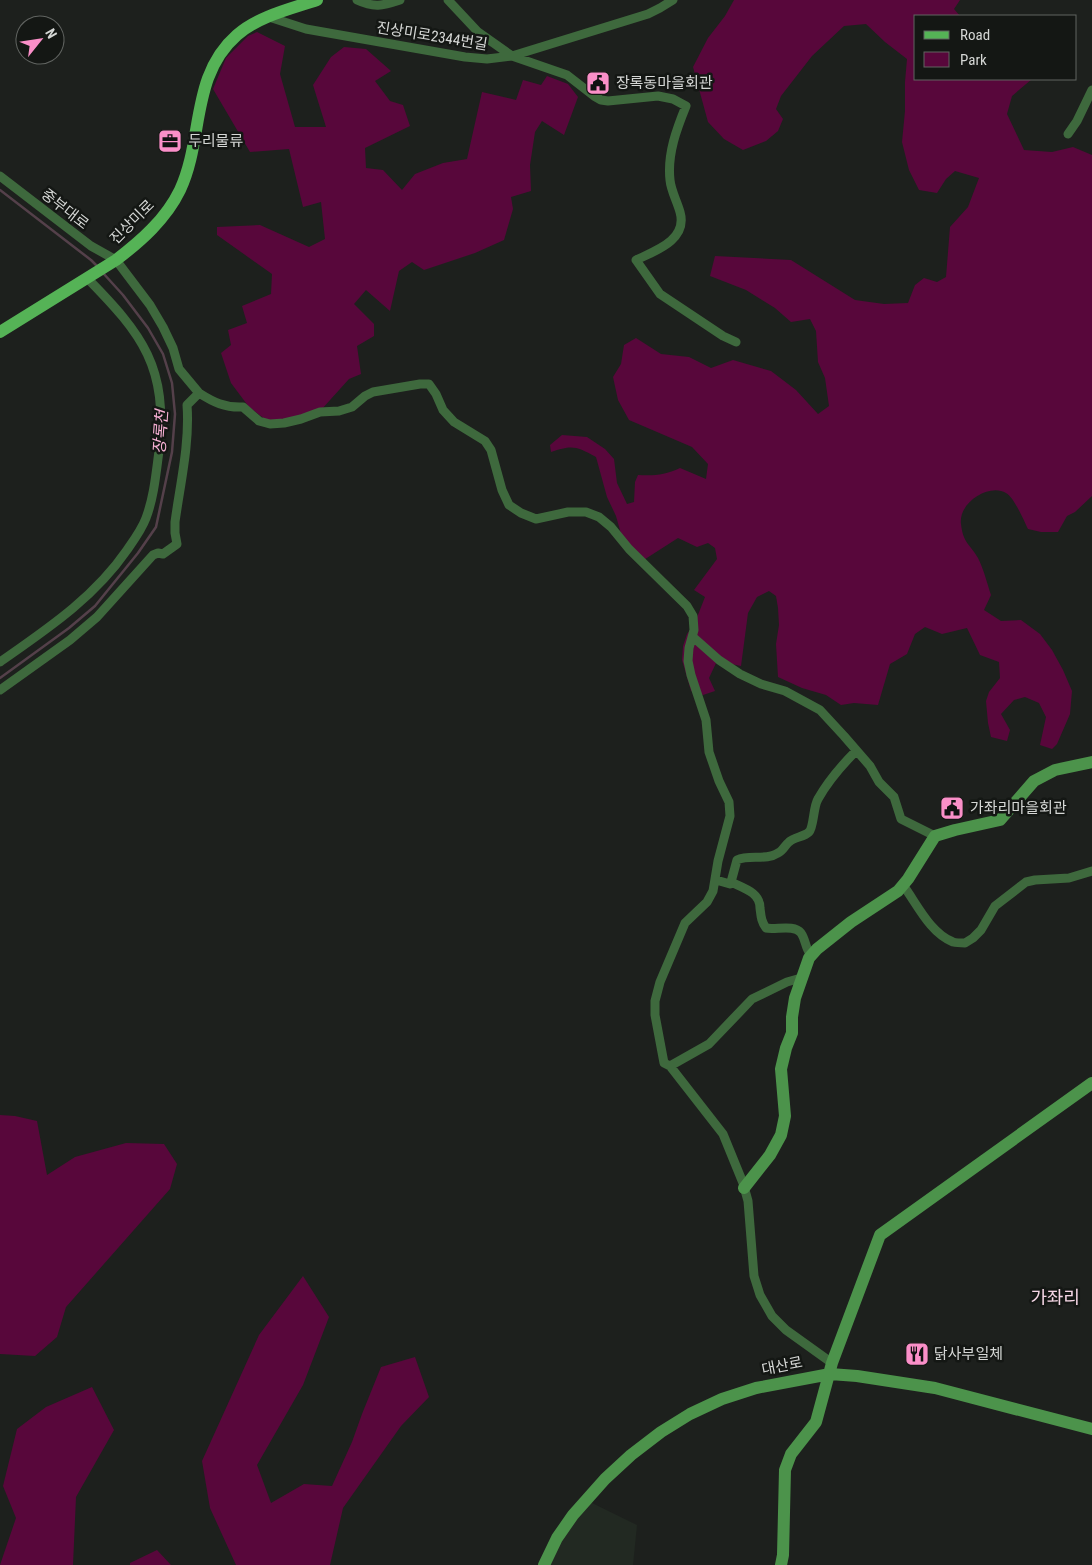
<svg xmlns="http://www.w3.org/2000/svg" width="1092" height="1565" font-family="'Roboto Condensed','Noto Sans KR',sans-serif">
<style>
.built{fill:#222922}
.green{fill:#58073b}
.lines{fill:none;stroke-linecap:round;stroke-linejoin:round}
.stream{stroke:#54404a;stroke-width:2.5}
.street{stroke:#3e693d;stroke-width:9}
.secondary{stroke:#4c934b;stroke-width:12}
.primary{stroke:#55b356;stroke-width:12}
.labels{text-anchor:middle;stroke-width:5;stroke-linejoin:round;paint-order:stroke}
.street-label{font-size:15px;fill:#d5d7d5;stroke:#141714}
.poi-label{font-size:15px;fill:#d5d7d5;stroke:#141714;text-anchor:start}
.water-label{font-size:16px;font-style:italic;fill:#f7b0d4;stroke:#141714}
.quarter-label{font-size:18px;fill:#f5d6e5;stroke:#141714}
</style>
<rect width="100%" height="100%" fill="#1d201d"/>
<!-- built -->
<path class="built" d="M590 1502 637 1525 633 1565H549L563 1538Z"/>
<!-- green -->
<path class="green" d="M734 0H960L954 9 960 16H916V79H1032L1012 96 1007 114 1024 150 1052 152 1073 147 1092 155V496L1075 512 1067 516 1058 532H1041L1028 529C1024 521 1014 497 1006 493 989 483 958 503 961 524 963 543 970 544 978 558 984 570 987 583 991 595L984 610 1001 621 1021 620 1040 634 1052 650 1063 670 1072 691 1070 714 1057 744 1052 749 1040 745 1046 717 1039 703 1025 697 1014 700 1001 714 1010 730 1007 741 991 737 988 723 986 701 989 692 1000 678 999 662 980 655 967 628 942 634 925 627 915 634 907 654 890 664 878 705 854 703 841 705 826 695 802 688 778 677 776 644 779 625 778 608 776 596 769 591 757 597 748 613 741 666 717 661 709 678 715 691 703 695 691 691 682 660 683 646 687 634 694 625 705 597 694 590 717 559 715 548 708 543 697 547 678 538 639 563 625 548 616 516 607 497 596 457C576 446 572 445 551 452L550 445 562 435 587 437 605 449 614 459 617 483 627 504 634 502 635 482 638 475C654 476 665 475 680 468L706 479 708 464 692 447 629 420 618 400 613 377 621 364 624 345 636 338 661 354 689 357 711 368 733 360 771 371 796 390 818 414 829 406 825 378 818 362 816 331 810 319 791 322 775 308 746 290 710 276 715 256 791 260 855 300 884 304 908 303 915 285 924 278 937 282 946 277 950 227 968 207 979 178 955 171 946 179 937 193 919 190 909 170 902 142 905 111V82L907 59 885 42 866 24 844 26 812 56 781 96 776 109 783 119 778 131 766 141 743 150 724 139 708 122 693 67 708 38 725 16Z
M257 32 285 46 280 74 295 127H326L313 85 331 57 344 47 366 49 391 71 375 81 390 101 403 105 410 126 365 148 366 168 383 170 402 190 415 174 443 163 467 159 482 92 516 100 523 80 541 85 547 76 568 84 578 97 564 135 542 121 535 132 530 165 531 191 511 197 513 209 504 240 475 253 424 270 412 262 399 271 390 311 366 290 354 304 374 324V336L357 346 361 374 349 379 321 410 270 423 249 407 231 383 221 353 231 345 228 330 247 323 242 306 271 294 272 274 217 235V227L260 225 309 247 325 239 321 202 303 207 289 149 250 152 213 89 226 58 248 36Z
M0 1115 15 1116 37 1121 47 1175 75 1157 126 1143 164 1144 177 1164 170 1189 66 1307 57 1337 35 1356 0 1354Z
M303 1276 329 1317 303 1385 257 1465 271 1503 304 1484 332 1486 352 1442 362 1414 381 1367 415 1357 429 1397 401 1426 343 1508 330 1565H236L210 1508 202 1461 259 1335Z
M92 1387 114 1430 76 1497 73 1565H0L16 1518 3 1486 17 1429 46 1407Z
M157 1550 171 1565H130V1563Z"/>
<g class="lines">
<!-- stream -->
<path class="stream" d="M0 190 91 260 98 267
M0 678 69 628 95 606 138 553 156 527 172 452 175 414 172 383 163 354 148 328 123 295 103 273"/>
<!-- street -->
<path class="street" d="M357 0C374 8 382 6 400 0
M448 0 478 32 512 56 567 75 594 96 601 100 608 101 658 96 673 99 686 106C677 128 667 154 670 180 671 191 677 201 680 212 688 240 655 251 636 260L660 294 723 336 736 342
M269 17 306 29 465 57 487 59 512 56 648 14 660 8 673 0
M1068 134 1077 121 1092 90
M0 176 91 246 116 260 150 305 163 327 173 348 179 369 199 393 187 405C190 443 180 485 175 522V533L177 544 163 554 158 553 153 555 97 617 70 640 0 690
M199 393C213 402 225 408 243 407L259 421 270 424 284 423 301 419 320 412 339 411 352 407 365 396 373 392 420 384H429L436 394 443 410 454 422 485 441 491 450 502 490 509 505 521 513 536 519 568 512H586L599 517 611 527 629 549 687 606 693 616 694 630 689 648 688 661 691 675 706 720 709 752 719 781 729 802 730 816 718 861 713 891 707 902 685 923 660 982 655 1001V1015L664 1063 670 1066 723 1134 743 1183 748 1201 754 1276 760 1295 772 1316 786 1330 832 1363
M693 637 719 660 740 674 761 684 785 691 820 710 844 736 870 766 879 782 894 797 901 819 935 836
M0 662C47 629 94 598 127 550 134 540 142 529 146 518 154 497 156 473 159 451 168 367 143 335 87 278
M716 880 730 884 731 882C743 888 760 892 760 908 761 916 761 921 766 928 776 930 794 924 801 933 806 940 805 948 811 955
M731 882 737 860C749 854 766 861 778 853 783 851 785 845 789 842 794 837 804 837 809 832 814 827 813 807 818 799 827 783 843 764 856 751
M903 885C917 904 930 933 953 942 957 943 962 943 965 943L973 938 981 930 995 906 1026 882 1035 880 1069 878 1092 871
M670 1066 709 1044 752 999 787 982 801 978"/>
<!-- secondary -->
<path class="secondary" d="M744 1188 770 1155 781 1135 785 1116 781 1069 786 1048 792 1033V1017L795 998 809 958 817 949 851 922 898 891 908 879 935 836 955 830 1000 820 1034 781 1055 770 1092 762
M544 1565 557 1538 573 1515 605 1479 631 1455 661 1432 690 1414 722 1399 756 1388 830 1374 857 1376 935 1388 1092 1429
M781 1565 783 1555 785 1470 791 1454 816 1422 832 1363 880 1235 1092 1083"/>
<!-- primary -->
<path class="primary" d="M0 332 116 260C141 241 166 219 180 190 204 139 190 76 237 35 259 16 290 9 317 0"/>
</g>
<!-- icons -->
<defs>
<g id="civic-square" transform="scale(1.25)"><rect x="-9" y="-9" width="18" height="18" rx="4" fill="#fa8fc8" stroke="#141714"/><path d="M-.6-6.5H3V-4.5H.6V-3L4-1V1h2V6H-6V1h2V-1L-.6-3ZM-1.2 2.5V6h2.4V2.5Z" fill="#111"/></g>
<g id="office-square" transform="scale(1.25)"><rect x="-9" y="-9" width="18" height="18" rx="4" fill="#fa8fc8" stroke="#141714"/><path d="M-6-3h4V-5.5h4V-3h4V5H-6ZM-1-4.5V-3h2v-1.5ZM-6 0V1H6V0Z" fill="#111"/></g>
<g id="restaurant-square" transform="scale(1.25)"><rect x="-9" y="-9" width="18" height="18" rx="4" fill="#fa8fc8" stroke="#141714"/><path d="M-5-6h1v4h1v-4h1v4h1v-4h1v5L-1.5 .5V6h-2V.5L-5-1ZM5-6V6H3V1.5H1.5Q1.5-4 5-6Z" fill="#111"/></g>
</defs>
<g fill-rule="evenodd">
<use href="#civic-square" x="598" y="83"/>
<use href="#office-square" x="170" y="141"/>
<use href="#civic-square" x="952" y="808"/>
<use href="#restaurant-square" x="917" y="1354"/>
</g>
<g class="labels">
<!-- street labels -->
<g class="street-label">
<text transform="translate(432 36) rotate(9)" y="5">진상미로2344번길</text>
<text transform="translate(65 209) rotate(38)" y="5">중부대로</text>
<text transform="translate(132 222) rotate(-45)" y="5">진상미로</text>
<text transform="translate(782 1366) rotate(-11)" y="5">대산로</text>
</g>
<!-- poi labels -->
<g class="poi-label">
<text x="616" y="88">장록동마을회관</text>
<text x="188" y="146">두리물류</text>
<text x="970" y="813">가좌리마을회관</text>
<text x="934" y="1359">닭사부일체</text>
</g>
<!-- water labels -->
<g class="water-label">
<text transform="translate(160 432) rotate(-86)" y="6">장록천</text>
</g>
<!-- quarter labels -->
<g class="quarter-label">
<text x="1055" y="1304">가좌리</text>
</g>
</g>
<!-- legend -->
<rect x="914" y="15" width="162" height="65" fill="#141714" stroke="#616461"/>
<rect x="924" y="31" width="25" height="8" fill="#55b356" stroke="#616461"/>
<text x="960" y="40" font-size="15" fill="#d5d7d5">Road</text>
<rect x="924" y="52" width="25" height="15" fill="#58073b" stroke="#616461"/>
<text x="960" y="65" font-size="15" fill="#d5d7d5">Park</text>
<!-- north arrow -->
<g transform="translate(40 40) rotate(60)"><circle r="24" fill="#141714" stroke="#616461"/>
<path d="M0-4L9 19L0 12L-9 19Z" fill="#fa8fc8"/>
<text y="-8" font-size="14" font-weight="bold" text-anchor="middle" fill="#d5d7d5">N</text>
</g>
</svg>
